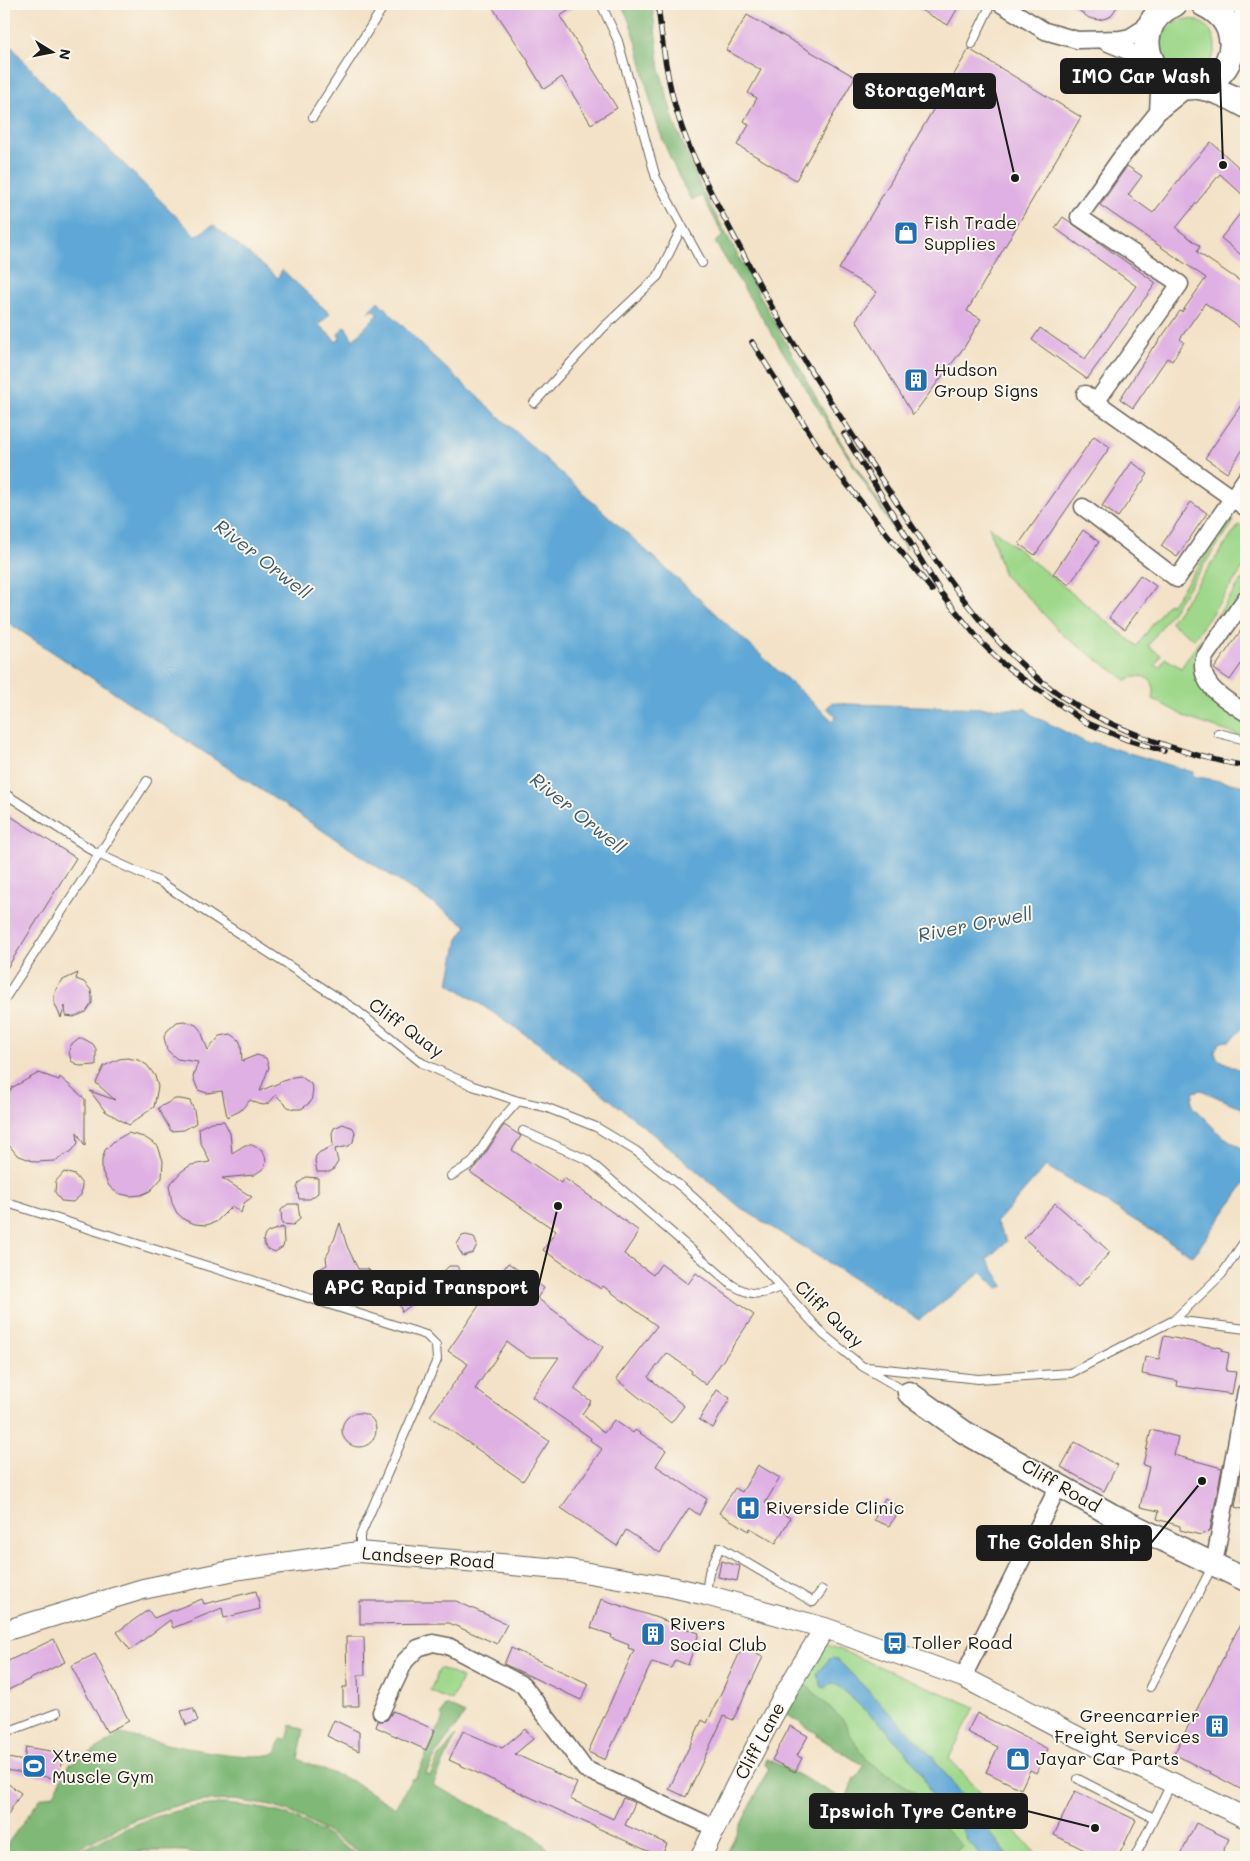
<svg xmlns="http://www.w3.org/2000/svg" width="1250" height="1861" font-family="Mali,sans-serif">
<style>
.green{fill:#9fd88b;stroke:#5e7a54}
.forest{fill:#7fb877;stroke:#4e6a4a}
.water{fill:#5fa7d6;stroke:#3e6279}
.building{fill:#dfb0e3}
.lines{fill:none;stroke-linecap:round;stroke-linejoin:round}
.service-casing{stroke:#676158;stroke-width:10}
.minor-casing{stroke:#676158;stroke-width:19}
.tertiary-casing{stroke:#676158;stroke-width:22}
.secondary-casing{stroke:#676158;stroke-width:25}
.primary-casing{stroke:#676158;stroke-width:28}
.service{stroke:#fff;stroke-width:8}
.minor{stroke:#fff;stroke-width:16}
.tertiary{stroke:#fff;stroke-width:20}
.secondary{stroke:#fff;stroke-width:22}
.primary{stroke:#fff;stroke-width:25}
.rail-casing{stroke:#1c1c1c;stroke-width:5.5}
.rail{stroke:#fbf7ec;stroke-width:4;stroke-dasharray:11;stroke-linecap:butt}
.labels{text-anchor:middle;stroke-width:4;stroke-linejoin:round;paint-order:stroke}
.poi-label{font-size:18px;fill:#1c1c1c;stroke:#fbf7ec;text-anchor:start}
.street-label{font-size:18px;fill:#1c1c1c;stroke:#fbf7ec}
.water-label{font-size:19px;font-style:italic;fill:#3a5b70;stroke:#fbf7ec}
.leader{fill:none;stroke:#1c1c1c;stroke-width:2}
.callout-dot{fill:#1c1c1c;stroke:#fbf7ec;stroke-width:2}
.callout{fill:#1c1c1c;stroke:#1c1c1c;stroke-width:2}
.callout-label{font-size:19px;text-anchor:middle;font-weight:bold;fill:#fff}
</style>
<rect width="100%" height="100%" fill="#fbf7ec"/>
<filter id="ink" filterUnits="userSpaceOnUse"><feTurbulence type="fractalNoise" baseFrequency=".02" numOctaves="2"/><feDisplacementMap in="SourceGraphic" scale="10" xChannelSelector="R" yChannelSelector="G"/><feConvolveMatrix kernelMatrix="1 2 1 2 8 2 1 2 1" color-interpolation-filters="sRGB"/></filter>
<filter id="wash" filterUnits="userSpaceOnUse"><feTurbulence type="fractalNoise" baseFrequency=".0096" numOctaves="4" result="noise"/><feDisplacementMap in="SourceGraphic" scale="20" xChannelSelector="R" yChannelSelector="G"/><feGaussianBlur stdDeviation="1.12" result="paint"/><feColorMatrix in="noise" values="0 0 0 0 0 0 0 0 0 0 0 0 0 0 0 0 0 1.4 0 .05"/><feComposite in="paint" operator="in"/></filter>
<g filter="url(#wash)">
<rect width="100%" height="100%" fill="#f3e2c7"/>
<!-- green -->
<path class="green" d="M1161 46a27 27 0 1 1 54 0a27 27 0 1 1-54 0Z
M1231 519 1234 521 1148 646 1161 655 1155 665 1160 667 1165 658 1181 668 1246 574V588L1200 654 1205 697 1230 714 1237 713 1246 719V738L1190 719 1153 699C1158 678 1143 672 1126 680L1063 635 1029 598 1004 576 989 526 1137 646 1168 603 1171 605Z
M1239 525 1246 530V564L1194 639 1170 622Z
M826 1644 975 1707 949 1758 1039 1857H725L769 1768 765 1765 767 1759 846 1800 854 1778 856 1779 864 1766 817 1736 818 1734 786 1714Z
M440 1668 462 1678 452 1701 430 1691Z"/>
<!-- forest -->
<path class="forest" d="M621 4H652L660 70 674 122 703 192 840 441 906 546V550L715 242 724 236 702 196 691 200C675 170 661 140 652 107 642 72 639 36 621 4Z
M804 1683 843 1720 856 1745 869 1762 916 1793 927 1811 962 1846 950 1857H725L769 1768 765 1765 767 1759 846 1800 854 1778 856 1779 864 1766 817 1736 818 1734 786 1714Z
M446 1705 465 1714 437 1753 426 1774 430 1776 439 1757 456 1736 433 1785 487 1812 511 1821 536 1837 551 1852 560 1857H369L365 1856 305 1819 290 1812 271 1806 235 1800 204 1801 181 1804 131 1821 61 1857H4V1850L8 1843 40 1799 54 1794 69 1765 121 1734C151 1741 250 1764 276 1753L281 1739 287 1740 291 1725 304 1730 298 1759 352 1781 395 1808 412 1778 415 1779 443 1718 441 1716Z
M221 1804C249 1806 279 1809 304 1822 324 1832 342 1846 360 1857H210L184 1851H142L107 1857H68C121 1830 161 1808 221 1804Z"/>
<!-- water -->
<path class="water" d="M4 38 47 87 196 236 213 225 278 278 282 270 330 314 319 325 337 342 340 338 338 334 345 326 353 340 378 314 375 310 368 312 378 301 435 358 833 721 836 716 827 708 832 702 847 704 1026 709 1034 716 1091 745 1092 742 1193 772V776L1246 786V1025L1230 1041C1220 1041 1217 1044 1215 1053L1218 1059 1246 1073V1110L1201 1090 1194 1092 1192 1099V1106L1221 1135 1246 1151V1182L1193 1256 1046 1166 996 1223 1007 1241 987 1259 1004 1286 998 1288 982 1272 919 1320 741 1208 636 1120 538 1043 449 983 458 939 467 926 4 620Z
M833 1658 839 1661 931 1755 1009 1857H980L973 1846 967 1841C966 1826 942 1811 934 1798 927 1790 925 1779 919 1770 915 1764 910 1757 905 1751 899 1744 892 1739 887 1730L837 1685 831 1683 826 1688 822 1687 817 1674 829 1659Z"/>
<g id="blocks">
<!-- building -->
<path class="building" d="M499 4H579L560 16 617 108 591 124 562 77 544 89 528 63 529 62 493 8Z
M910 4H960L948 25Z
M1070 4H1119L1110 17 1099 20 1089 18Z
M747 15 855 77 796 180 737 145 749 125 744 121 757 98 748 93 761 70 726 50Z
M969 49 1081 117 967 311 981 319 965 346 913 415 856 320 877 292 839 269Z
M1211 142 1246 174V198L1220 174 1176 228 1200 246 1197 252 1246 285V332L1205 303 1180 339 1184 342 1172 361 1167 358 1133 408 1120 399 1153 347 1154 348 1180 311 1182 312 1206 278 1100 205 1127 166 1142 176 1128 195 1153 213 1191 164Z
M1246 206V259L1221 238Z
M1063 217 1156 283 1087 379 1032 340 1040 328 1085 359 1136 286 1055 228Z
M1246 398V445L1227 473 1205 458Z
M1094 436 1110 447 1035 555 1019 544Z
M1132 462 1148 474 1118 517 1102 506Z
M1191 502 1207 513 1177 557 1161 546Z
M1083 530 1099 542 1069 585 1053 574Z
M1140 575 1156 586 1125 629 1109 618Z
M1246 623V657L1230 680 1214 669Z
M4 812 76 858 4 973Z
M78 973 76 979 84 982 91 990 92 997V1003L86 1012 74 1017 66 1016 65 1006 61 1018 54 1002V995L57 987 63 980Z
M184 1021 196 1025 201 1031 208 1050 220 1036 231 1034 239 1040 241 1045 242 1061 257 1055 266 1058 269 1067 260 1091 293 1077 300 1076 310 1083 313 1089 311 1102 301 1109H294L288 1107 276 1095 269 1103 264 1105 259 1104 250 1100 240 1111 227 1117 222 1091 207 1093 198 1090 193 1077 198 1062 177 1059 167 1050 164 1037 167 1031 177 1022Z
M79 1039H84L93 1044 96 1049V1065L80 1066 71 1061 69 1051 70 1046Z
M127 1058 138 1060 147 1065 155 1076 158 1087 154 1107 129 1125 105 1111 90 1091 115 1100 96 1083 104 1066 119 1059Z
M39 1073 59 1080 60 1077 85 1099V1146L77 1132 78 1143 72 1151 55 1161 35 1162 17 1155 4 1139V1099L13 1087Z
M175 1099H181L190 1101 194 1110 196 1123 184 1130 171 1131 158 1108Z
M224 1121 230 1133 232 1153 245 1145H252L262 1150 265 1156 266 1162 264 1168 254 1175 222 1178 252 1197 244 1203 241 1213 232 1206 216 1222 206 1225 195 1224 185 1220 177 1213 172 1203 169 1185 182 1171 191 1165 210 1162 200 1141 199 1128 211 1122Z
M343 1124 353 1128 355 1132 353 1142 349 1146 335 1149 338 1162 333 1170 329 1172H317L315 1161 316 1156 320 1152 333 1146 332 1133 334 1128Z
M504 1125 521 1136 512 1150 561 1183 564 1178 639 1231 624 1254 653 1275 661 1264 688 1284 696 1273 754 1315 706 1385 691 1373 692 1371 667 1353 648 1377 684 1406 671 1423 616 1379 657 1326 603 1286 601 1289 543 1250 556 1231 470 1172 477 1166Z
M128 1133 144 1137 158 1146 163 1161 162 1178 150 1191 141 1195 130 1196 117 1193 109 1186 102 1171V1160L105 1150 114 1141Z
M64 1172 75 1175 82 1184 81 1195 73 1202 61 1201 55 1192 56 1181Z
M306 1177 318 1178V1193L310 1199H299L297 1188 299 1183Z
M1055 1203 1110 1252 1078 1287 1024 1238Z
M288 1204H298L300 1219 293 1225 282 1224 281 1210Z
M340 1223 347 1246 358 1269H368L375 1276 379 1286 370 1294 360 1295 356 1292 349 1284 338 1287 334 1286 328 1278 324 1281 317 1278 316 1271 327 1265 326 1257 330 1250V1245L334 1240Z
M283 1227 284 1243 283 1247 275 1252 266 1248 263 1240 265 1235 268 1232Z
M466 1235 474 1237 477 1245 473 1253 463 1256 458 1248 457 1244 462 1236Z
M508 1263 544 1288 537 1298 603 1347 574 1389 591 1401 582 1414 604 1433 614 1420 633 1433 635 1430 666 1450 656 1466 707 1499 699 1515 689 1508 660 1553 626 1530 617 1546 561 1508 602 1449 590 1440 591 1438 532 1397 559 1357H528L507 1342 475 1389 549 1441 523 1481 430 1416 468 1364 448 1351Z
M449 1266H457L463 1277 459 1285 445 1292 441 1277 442 1273Z
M401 1276 404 1286 412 1287 420 1298 402 1312 398 1301 390 1302 385 1288Z
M1164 1336 1222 1348 1221 1351 1229 1353 1226 1371 1236 1372 1232 1394 1177 1386 1178 1381 1142 1374 1145 1357 1159 1359Z
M717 1390 730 1398 713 1428 699 1420Z
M342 1430a17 17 0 1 1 34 0a17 17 0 1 1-34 0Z
M1151 1430 1178 1437 1174 1455 1222 1468 1210 1530 1201 1535 1180 1530V1526L1157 1519 1159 1511 1140 1507 1149 1467 1143 1465Z
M1075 1442 1117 1465 1104 1491 1061 1467Z
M758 1465 780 1478 765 1503 790 1518 776 1543 750 1528 749 1531 719 1513 735 1488 742 1492Z
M1241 1473 1246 1475V1510L1235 1507Z
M885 1498 901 1509 889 1526 874 1520Z
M721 1561 740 1566 737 1581 718 1577Z
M256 1591 260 1609 224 1618 222 1608 173 1628 170 1620 130 1650 117 1632 148 1610 154 1618 202 1599 204 1604Z
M601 1599 675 1624 676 1619 689 1624 687 1629 699 1633 688 1665 675 1660 671 1668 652 1662 605 1760 588 1752 634 1650 628 1648 629 1645 611 1638 612 1635 591 1628Z
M360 1601H456L507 1624 497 1644 449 1623 360 1624Z
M1246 1613V1792L1174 1754Z
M346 1637H364L365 1675H358L359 1706H343V1687H347Z
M54 1639 65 1662 4 1692V1663Z
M511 1648 589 1684 581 1700 504 1664Z
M742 1648 763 1657 733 1720 724 1716 686 1797 669 1789 702 1720 707 1723Z
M95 1654 129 1721 107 1732 71 1666Z
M193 1708 198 1721 186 1725 181 1711Z
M393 1711 435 1730 426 1750 376 1727 378 1721 387 1720Z
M977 1713 1048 1749 1036 1773 1030 1770 1021 1789 986 1772 998 1747 967 1732Z
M334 1720 359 1732V1751L327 1736Z
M790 1726 808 1736 797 1756 802 1758 795 1772 772 1760Z
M525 1729 533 1739 515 1754 577 1783 570 1799 613 1819 623 1798 635 1803 625 1825 667 1844 661 1857 449 1760 463 1731 502 1748Z
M26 1747 63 1753 58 1779 6 1770 8 1758 24 1761Z
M4 1781 21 1793 4 1821Z
M1075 1791 1136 1820 1118 1857H1099L1054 1835Z
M1196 1823 1229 1839 1220 1857H1179Z"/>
</g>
</g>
<g filter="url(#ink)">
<use href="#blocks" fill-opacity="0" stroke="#676158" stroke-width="1"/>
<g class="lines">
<!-- service casing -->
<g class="service-casing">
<path id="service" d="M601 4 618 41 656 178 702 263
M972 44 991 4
M313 117 385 4
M534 403 603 328 658 276 682 227
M1218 733 1246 740
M4 793 98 854 160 882 355 1009 422 1063 473 1086 518 1101 545 1107 596 1127 636 1151 683 1188 730 1231 824 1335 862 1366 908 1393
M4 1000 147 781
M523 1131 588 1160 732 1285C751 1296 760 1296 780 1287
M451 1176 472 1163 497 1125 518 1101
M4 1202 426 1335 436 1345 437 1360 360 1536V1550
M1174 1320 1246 1329
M867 1367 978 1379 1071 1373 1174 1320 1222 1274 1246 1239
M706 1593 709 1572 720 1547 813 1602 822 1590
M1150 1687 1213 1565
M4 1733 57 1713
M1078 1779 1154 1818
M1135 1857 1171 1784"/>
</g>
<!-- minor casing -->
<g class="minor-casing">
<path id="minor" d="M1001 4 1045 31 1077 40 1120 39 1130 37 1152 23
M1211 7 1236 4
M1106 42 1135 54 1151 63
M1232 42 1238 22 1246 11
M1160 74 1158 112 1189 87
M1085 394 1246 508
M1096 402 1180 284 1079 217 1120 159 1158 112
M1083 507 1177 579 1246 478
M1246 598 1204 658C1197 686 1227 700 1246 713
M1214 1564 1246 1391
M963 1677 1059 1485
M381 1712 405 1661 418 1648 433 1643 448 1646 523 1685 585 1769 715 1828"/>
</g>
<!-- tertiary casing -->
<g class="tertiary-casing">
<path id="tertiary" d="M4 1631 143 1589 240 1569 359 1552 571 1570 672 1587 706 1595 825 1628 963 1677 1099 1748 1246 1818
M701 1857C738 1779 778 1700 825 1628"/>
</g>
<!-- secondary casing -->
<g class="secondary-casing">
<path id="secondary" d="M909 1393 964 1432 1112 1515 1246 1580"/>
</g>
<!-- primary casing -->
<g class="primary-casing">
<path id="primary" d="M1174 4C1116 29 1162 114 1214 78 1225 70 1233 56 1232 42 1231 24 1219 11 1204 4
M1196 86C1215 89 1229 95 1246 105"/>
</g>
<!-- service -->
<use href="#service" class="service"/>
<!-- minor -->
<use href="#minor" class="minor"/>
<!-- tertiary -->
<use href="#tertiary" class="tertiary"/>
<!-- secondary -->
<use href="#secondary" class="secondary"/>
<!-- primary -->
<use href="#primary" class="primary"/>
<!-- rail casing -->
<g class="rail-casing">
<path id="rail" d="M658 4C662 42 667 82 679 119 691 156 710 190 728 225 745 257 761 289 779 319 797 350 817 380 836 410 865 454 893 498 923 542 960 597 996 647 1049 687 1097 725 1186 756 1246 766
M752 342 825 457 932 590
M844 434 941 593 981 642 1003 664 1023 679 1085 722 1125 739 1164 751"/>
</g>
<!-- rail -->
<use href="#rail" class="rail"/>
</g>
</g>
<!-- icons -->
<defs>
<g id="shop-square" transform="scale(1.25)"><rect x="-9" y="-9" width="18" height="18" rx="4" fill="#1f6fb2" stroke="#fbf7ec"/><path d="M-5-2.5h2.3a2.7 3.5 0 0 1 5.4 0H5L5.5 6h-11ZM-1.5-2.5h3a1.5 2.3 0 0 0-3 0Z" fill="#fff"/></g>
<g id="building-square" transform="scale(1.25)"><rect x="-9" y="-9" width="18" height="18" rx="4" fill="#1f6fb2" stroke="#fbf7ec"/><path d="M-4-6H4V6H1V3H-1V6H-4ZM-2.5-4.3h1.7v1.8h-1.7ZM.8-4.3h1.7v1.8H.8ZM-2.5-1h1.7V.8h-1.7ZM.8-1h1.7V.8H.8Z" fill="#fff"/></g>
<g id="hospital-square" transform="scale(1.25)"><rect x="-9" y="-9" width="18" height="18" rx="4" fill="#1f6fb2" stroke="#fbf7ec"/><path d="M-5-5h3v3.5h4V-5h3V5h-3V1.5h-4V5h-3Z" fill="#fff"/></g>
<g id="bus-square" transform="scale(1.25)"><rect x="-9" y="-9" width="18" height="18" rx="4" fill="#1f6fb2" stroke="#fbf7ec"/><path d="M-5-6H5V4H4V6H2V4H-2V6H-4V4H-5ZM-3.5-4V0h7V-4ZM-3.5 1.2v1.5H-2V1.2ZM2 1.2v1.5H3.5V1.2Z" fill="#fff"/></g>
<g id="stadium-square" transform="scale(1.25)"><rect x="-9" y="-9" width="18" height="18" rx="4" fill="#1f6fb2" stroke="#fbf7ec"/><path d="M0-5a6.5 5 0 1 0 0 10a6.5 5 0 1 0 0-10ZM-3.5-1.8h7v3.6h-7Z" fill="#fff"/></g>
</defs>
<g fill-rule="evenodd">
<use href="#shop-square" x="906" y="233"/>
<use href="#building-square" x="916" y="380"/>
<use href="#hospital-square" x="748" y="1508"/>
<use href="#building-square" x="653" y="1634"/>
<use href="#bus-square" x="895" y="1643"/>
<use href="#building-square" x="1217" y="1726"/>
<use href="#shop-square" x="1018" y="1759"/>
<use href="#stadium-square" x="34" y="1766"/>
</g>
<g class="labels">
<!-- poi labels -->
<g class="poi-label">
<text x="924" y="229">Fish Trade<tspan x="924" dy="21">Supplies</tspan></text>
<text x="934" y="376">Hudson<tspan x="934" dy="21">Group Signs</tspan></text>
<text x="766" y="1514">Riverside Clinic</text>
<text x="670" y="1630">Rivers<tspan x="670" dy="21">Social Club</tspan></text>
<text x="912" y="1649">Toller Road</text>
<text x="1200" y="1722" text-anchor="end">Greencarrier<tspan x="1200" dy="21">Freight Services</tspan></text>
<text x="52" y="1762">Xtreme<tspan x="52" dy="21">Muscle Gym</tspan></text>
<text x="1036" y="1765">Jayar Car Parts</text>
</g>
<!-- street labels -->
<g class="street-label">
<text transform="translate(406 1028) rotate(36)" y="6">Cliff Quay</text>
<text transform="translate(829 1314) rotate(44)" y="6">Cliff Quay</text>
<text transform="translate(1061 1486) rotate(30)" y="6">Cliff Road</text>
<text transform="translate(428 1558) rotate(4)" y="6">Landseer Road</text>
<text transform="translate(760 1741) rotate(-62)" y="6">Cliff Lane</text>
</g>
<!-- water labels -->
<g class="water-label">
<text transform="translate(263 559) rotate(38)" y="7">River Orwell</text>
<text transform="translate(578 813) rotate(39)" y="7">River Orwell</text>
<text transform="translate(975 924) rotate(-11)" y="7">River Orwell</text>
</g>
</g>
<!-- callouts -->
<path class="leader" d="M1223 165L1220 76M1015 178L995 91M558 1206L538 1288M1202 1481L1151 1543M1095 1828L1027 1811"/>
<g class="callout-dot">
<circle cx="1223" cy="165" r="5"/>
<circle cx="1015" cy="178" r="5"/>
<circle cx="558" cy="1206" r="5"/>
<circle cx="1202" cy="1481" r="5"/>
<circle cx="1095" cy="1828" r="5"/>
</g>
<g class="callout">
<rect x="1061" y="59" width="159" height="34" rx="5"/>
<rect x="854" y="74" width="141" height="34" rx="5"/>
<rect x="314" y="1271" width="224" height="34" rx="5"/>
<rect x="977" y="1526" width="174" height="34" rx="5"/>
<rect x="810" y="1794" width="217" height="34" rx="5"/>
</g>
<g class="callout-label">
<text x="1141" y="83">IMO Car Wash</text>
<text x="925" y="97">StorageMart</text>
<text x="426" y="1294">APC Rapid Transport</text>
<text x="1064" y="1549">The Golden Ship</text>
<text x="918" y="1818">Ipswich Tyre Centre</text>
</g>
<!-- margin -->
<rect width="1250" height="1861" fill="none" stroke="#fbf7ec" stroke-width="20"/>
<!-- north arrow -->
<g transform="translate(52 52) rotate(100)" stroke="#fbf7ec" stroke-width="4" paint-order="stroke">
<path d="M0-4L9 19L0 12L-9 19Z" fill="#1c1c1c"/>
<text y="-8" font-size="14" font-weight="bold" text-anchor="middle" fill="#1c1c1c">N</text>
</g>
</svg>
